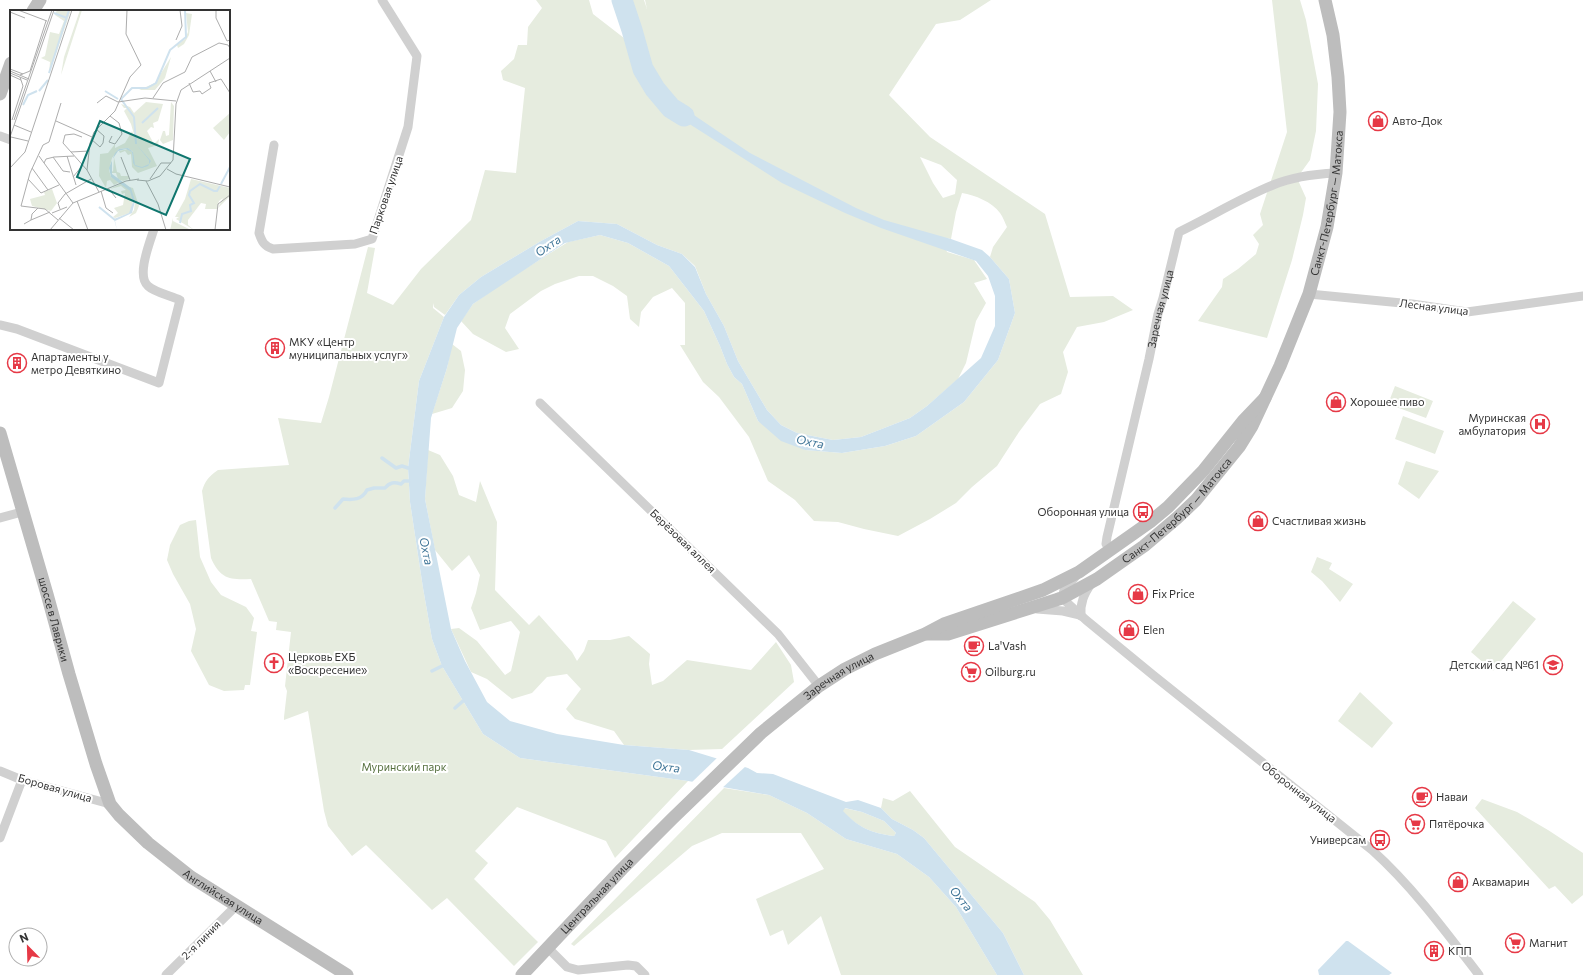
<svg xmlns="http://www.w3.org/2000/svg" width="1583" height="975" font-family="Commissioner,sans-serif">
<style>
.green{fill:#e6ecdf;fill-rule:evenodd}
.water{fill:#cfe2ee;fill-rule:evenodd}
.pier{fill:#fff}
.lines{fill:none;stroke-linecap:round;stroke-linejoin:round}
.stream{stroke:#cfe2ee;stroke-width:3.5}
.river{stroke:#cfe2ee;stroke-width:21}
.street{stroke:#d0d0d0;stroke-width:9}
.secondary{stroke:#bdbdbd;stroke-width:13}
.labels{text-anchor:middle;stroke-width:4;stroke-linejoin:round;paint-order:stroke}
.poi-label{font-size:11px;fill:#333;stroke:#fff;text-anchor:start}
.street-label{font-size:11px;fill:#333;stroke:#fff}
.park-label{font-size:11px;fill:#56703f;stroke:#fff}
.water-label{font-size:12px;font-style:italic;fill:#3f7597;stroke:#fff}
.inset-river{fill:none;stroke:#cfe2ee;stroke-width:2}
.inset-road{fill:none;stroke:#adadad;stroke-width:1}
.view{fill:#0f766e;fill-opacity:0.15;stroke:#0f766e;stroke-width:2}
.inset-edge{fill:none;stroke:#333;stroke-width:2}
</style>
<rect width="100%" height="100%" fill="#fff"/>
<!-- green -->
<path class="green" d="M536 0H589L593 14 624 38 630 49 619 11 612 0H644L647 9 645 0H991L960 20 936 24 889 95 930 137 1045 214 1070 297 1113 296 1133 310 1104 322 1077 327 1063 352 1068 372 1061 394 1040 404 1019 432 997 466 972 487 956 503 930 519 898 536 864 529 838 522 814 521 795 500 768 481 749 437 719 397 703 382 680 345H685V303L672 288 653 297 641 312 639 327 630 319 627 296 613 286 593 276H579L555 284 541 291 510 314 505 328 519 349 506 352 473 334 461 321 473 304 504 282 568 242 600 235 628 243 669 266 704 311 720 346 727 364 734 377 742 384 758 421 805 450 842 453 885 446 916 436 964 402 998 360 1015 313 1009 279 990 257 993 247 1007 227C1005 223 1003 217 1000 213 992 202 975 195 962 193L956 212 951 239 935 236 945 246 947 252 974 260 987 279 974 283 986 303 976 321 966 363 958 379 927 406 910 418 861 437 833 440 797 433 781 425 767 410 738 361 724 326 706 294 695 266 682 254 657 245 617 224 578 221 541 241 481 277 459 295 445 315 434 307 433 303V308L444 317 419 381 408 468 410 502 423 588 432 639 442 666 483 734 520 758 688 781 615 858 606 841 517 807 475 851 488 863 474 879 538 942 514 966 447 898 432 910 366 845 352 856 328 826 324 811 308 711 284 720V717L287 691 285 686 291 632 276 630 277 622 269 621 251 579C230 580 220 579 211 558L202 491C205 481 209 476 218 470L289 465 278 418 321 423 329 397 368 247 375 248 367 293 393 305 421 269 471 220 485 170 516 173 525 88 503 80 501 71 514 59 518 45H527L528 27 542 8ZM920 157 941 165 957 180 955 194 943 198 933 183Z
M1272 0H1300L1306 20 1318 84 1316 131 1310 160 1297 178 1306 198 1303 215 1292 260 1267 338 1198 321 1222 287 1223 279 1238 269 1256 254 1259 244 1253 235 1263 225 1260 214 1287 132Z
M452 344 461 351 465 370 463 391 452 408 432 414 447 368Z
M1395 386 1433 401 1426 418 1388 404Z
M1403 416 1444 431 1435 454 1395 439Z
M428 450 440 455 453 476 459 495 476 502 480 481 497 522 495 590 529 625 539 615 572 652 577 661 584 651 588 640H610L629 636 650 654 649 664 652 685 663 681 687 660 751 670 776 642 791 665 794 682 722 749 689 750 624 745 614 731 575 719 566 709 581 689 567 674 547 677 532 693 512 699 487 679 471 672 451 629 459 628 477 641 505 675 511 671 520 632 511 621 480 630 471 608 476 593 480 575 469 555 452 571 435 550 425 499Z
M1406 461 1439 471 1419 499 1398 484Z
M196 520 200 557 211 582 221 595 246 607 254 618 251 631 257 632 250 685H245L244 690 224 691 209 685 191 651 196 629 190 604 173 574 167 560 170 545 180 525 189 521Z
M1317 557 1332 563 1329 569 1353 584 1340 602 1322 581 1311 572Z
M1513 601 1536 619 1493 671 1471 652Z
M1360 692 1393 723 1372 748 1338 721Z
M724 788 769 795 807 813 846 839 897 854 929 877 956 907 997 975H841L821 916 788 945 783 930 770 936 756 899 824 869 801 833H722L692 846 574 946 571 944Z
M910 791 955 847 1035 902 1050 920 1083 975H1024L1003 933 924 838 913 830 892 819 881 808 883 798 893 801Z
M1482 799 1517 812 1548 830 1583 853V895L1572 904 1555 886 1549 889 1475 808Z
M844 808 862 812 884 821 896 833 894 836C871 833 859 828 842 811Z"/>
<!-- water -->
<path class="water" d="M660 96 682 107 750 153 856 208 884 220 951 239 982 250 990 257 1009 279 1015 313 998 360 964 402 916 436 885 446 842 453 805 450 781 441 758 421 742 384 734 377 727 364 720 346 704 311 669 266 628 243 600 235 565 243 473 304 457 328 447 368 431 418 425 499 451 629 465 661 487 702 510 721 557 734 624 745 689 750 748 768 757 773 773 774 846 802 858 800 881 808 892 819 913 830 924 838 1003 933 1024 975H997L956 907 929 877 897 854 846 839 807 813 769 795 688 781 520 758 483 734 442 666 432 639 423 588 410 502 408 468 419 381 444 317 459 295 481 277 541 241 578 221 617 224 657 245 682 254 695 267 706 294 724 326 738 361 767 410 781 425 797 433 833 440 861 437 910 418 927 406 981 358 995 326V296L988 276 976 261 881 228 845 213 782 183 680 118ZM845 808 862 812 884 821 896 833 894 836C871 833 859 828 843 811Z
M1346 941H1348L1392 973 1389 975H1319L1318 970Z"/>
<!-- pier -->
<path class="pier" d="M718 757 746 766 720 790 690 784Z"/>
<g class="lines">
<!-- stream -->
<path class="stream" d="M382 458 396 468 402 466 408 468
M335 508 343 499C353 500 362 500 367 490L374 488H385C390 482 394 482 401 484L404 481H409
M432 671 442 666
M455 708 463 701"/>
<!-- river -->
<path class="river" d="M622 0 632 30 643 69 655 89 671 108 684 116"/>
<!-- street -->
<g class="street">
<path d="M0 136 11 140"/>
<path d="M274 145 259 233C262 242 264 246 273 249L355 244 372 239 408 127 417 56 382 0"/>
<path d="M1309 294 1412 304 1467 312 1583 296"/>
<path d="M0 325 17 329 159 383 180 300C171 296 154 292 148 286 136 276 150 242 154 229"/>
<path d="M540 403 778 634 819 686"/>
<path d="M0 518 22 512"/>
<path id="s1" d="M1111 551 1106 544 1107 537 1149 359 1158 314 1163 298 1179 232C1210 217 1241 198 1273 185 1292 177 1315 174 1336 173"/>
<path d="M1058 597 1062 598 1086 620 1153 675 1372 850C1413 887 1446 932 1479 975"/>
<path d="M1062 598 1064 590 1076 576"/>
<path d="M1037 609 1063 611 1080 615"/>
<path d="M1081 616C1080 603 1084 594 1091 584"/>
<path d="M0 771 22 780 110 804"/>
<path d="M0 838 22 780"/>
<path d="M548 948 567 967 578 970 628 965 636 966 645 975"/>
<path d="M166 975 236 906"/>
</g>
<!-- secondary -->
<g class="secondary">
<path d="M33 11 40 0"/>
<path d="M0 94 11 63"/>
<path id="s2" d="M0 433 47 594 69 674 96 764 110 804 119 815 148 843 191 877 347 975"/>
<path id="s3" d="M927 634H948L1062 598 1097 579 1144 546 1177 518 1196 500 1239 447 1252 426 1280 366 1309 294 1327 227 1336 173 1340 112 1338 77 1333 35 1325 0"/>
<path id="s4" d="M522 975 622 869 673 818 761 733 819 686 845 669 875 654 925 634 944 624 1043 590 1079 572 1150 522 1168 507 1203 471 1243 421 1265 398"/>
</g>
</g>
<!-- icons -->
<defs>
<g id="shop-ring" transform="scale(1)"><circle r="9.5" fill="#fff" stroke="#e63946" stroke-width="1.5"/><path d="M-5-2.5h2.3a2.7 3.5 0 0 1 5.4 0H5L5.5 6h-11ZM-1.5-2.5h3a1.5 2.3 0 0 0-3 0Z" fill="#e63946"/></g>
<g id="building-ring" transform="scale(1)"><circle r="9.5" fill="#fff" stroke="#e63946" stroke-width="1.5"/><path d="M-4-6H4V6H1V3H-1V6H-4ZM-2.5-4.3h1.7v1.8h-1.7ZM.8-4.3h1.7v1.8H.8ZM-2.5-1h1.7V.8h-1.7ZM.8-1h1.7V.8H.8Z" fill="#e63946"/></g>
<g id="hospital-ring" transform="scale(1)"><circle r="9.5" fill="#fff" stroke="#e63946" stroke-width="1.5"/><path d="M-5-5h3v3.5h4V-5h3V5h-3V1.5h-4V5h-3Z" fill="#e63946"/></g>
<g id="bus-ring" transform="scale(1)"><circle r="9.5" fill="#fff" stroke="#e63946" stroke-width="1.5"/><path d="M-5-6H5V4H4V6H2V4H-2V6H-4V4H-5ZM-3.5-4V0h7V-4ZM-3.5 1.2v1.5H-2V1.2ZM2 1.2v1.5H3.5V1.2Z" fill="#e63946"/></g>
<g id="cafe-ring" transform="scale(1)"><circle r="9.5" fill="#fff" stroke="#e63946" stroke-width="1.5"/><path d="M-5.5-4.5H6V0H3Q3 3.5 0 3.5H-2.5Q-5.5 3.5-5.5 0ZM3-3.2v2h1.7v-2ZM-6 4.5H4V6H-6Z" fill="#e63946"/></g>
<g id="church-ring" transform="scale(1)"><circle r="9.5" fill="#fff" stroke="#e63946" stroke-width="1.5"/><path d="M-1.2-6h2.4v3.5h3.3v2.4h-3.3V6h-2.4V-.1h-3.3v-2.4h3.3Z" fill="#e63946"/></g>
<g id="school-ring" transform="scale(1)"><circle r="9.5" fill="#fff" stroke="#e63946" stroke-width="1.5"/><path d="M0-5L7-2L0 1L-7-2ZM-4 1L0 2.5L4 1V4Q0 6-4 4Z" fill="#e63946"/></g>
<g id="supermarket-ring" transform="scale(1)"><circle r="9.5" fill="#fff" stroke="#e63946" stroke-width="1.5"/><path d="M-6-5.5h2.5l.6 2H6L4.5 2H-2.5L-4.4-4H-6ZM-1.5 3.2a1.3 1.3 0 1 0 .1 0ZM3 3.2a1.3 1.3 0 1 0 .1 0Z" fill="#e63946"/></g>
</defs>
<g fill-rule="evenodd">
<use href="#shop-ring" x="1378" y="121"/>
<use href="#building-ring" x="275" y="348"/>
<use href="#building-ring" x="17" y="363"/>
<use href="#shop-ring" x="1336" y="402"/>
<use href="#hospital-ring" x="1540" y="424"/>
<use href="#bus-ring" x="1143" y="512"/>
<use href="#shop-ring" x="1258" y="521"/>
<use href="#shop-ring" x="1138" y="594"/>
<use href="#shop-ring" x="1129" y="630"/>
<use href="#cafe-ring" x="974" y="646"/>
<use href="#church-ring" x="274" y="663"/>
<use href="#school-ring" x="1553" y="665"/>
<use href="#supermarket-ring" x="971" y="672"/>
<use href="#cafe-ring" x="1422" y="797"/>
<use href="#supermarket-ring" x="1415" y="824"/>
<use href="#bus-ring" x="1380" y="840"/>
<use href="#shop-ring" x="1458" y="882"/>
<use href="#supermarket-ring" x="1515" y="943"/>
<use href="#building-ring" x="1434" y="951"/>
</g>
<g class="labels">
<!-- poi labels -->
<g class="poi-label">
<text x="1392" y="125">Авто-Док</text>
<text x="289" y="346">МКУ «Центр<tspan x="289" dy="13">муниципальных услуг»</tspan></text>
<text x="31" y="361">Апартаменты у<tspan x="31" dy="13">метро Девяткино</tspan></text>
<text x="1350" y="406">Хорошее пиво</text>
<text x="1526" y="422" text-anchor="end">Муринская<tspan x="1526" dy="13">амбулатория</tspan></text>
<text x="1129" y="516" text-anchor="end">Оборонная улица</text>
<text x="1272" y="525">Счастливая жизнь</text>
<text x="1152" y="598">Fix Price</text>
<text x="1143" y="634">Elen</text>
<text x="988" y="650">La'Vash</text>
<text x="288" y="661">Церковь ЕХБ<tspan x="288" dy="13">«Воскресение»</tspan></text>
<text x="1539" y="669" text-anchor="end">Детский сад №61</text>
<text x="985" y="676">Oilburg.ru</text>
<text x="1436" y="801">Наваи</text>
<text x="1429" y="828">Пятёрочка</text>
<text x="1366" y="844" text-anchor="end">Универсам</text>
<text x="1472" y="886">Аквамарин</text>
<text x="1529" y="947">Магнит</text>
<text x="1448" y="955">КПП</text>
</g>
<!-- street labels -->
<g class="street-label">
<text transform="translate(386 195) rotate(-71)" y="4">Парковая улица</text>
<text dy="4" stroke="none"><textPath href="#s3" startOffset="637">Санкт-Петербург — Матокса</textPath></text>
<text transform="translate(1434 307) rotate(7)" y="4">Лесная улица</text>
<text dy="4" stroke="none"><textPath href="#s1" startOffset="250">Заречная улица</textPath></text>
<text dy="4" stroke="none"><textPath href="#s3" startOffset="286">Санкт-Петербург — Матокса</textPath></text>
<text transform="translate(683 541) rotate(44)" y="4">Берёзовая аллея</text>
<text dy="4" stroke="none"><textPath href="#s2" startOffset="194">шоссе в Лаврики</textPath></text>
<text dy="4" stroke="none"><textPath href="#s4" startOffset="437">Заречная улица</textPath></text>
<text transform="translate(55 788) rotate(16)" y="4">Боровая улица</text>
<text transform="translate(1299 792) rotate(38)" y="4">Оборонная улица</text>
<text dy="4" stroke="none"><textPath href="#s2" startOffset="534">Английская улица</textPath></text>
<text dy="4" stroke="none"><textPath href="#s4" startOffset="109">Центральная улица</textPath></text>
<text transform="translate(201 940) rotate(-45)" y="4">2-я линия</text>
</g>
<!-- park labels -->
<g class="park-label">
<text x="404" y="771">Муринский парк</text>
</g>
<!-- water labels -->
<g class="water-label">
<text transform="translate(548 246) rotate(-34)" y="4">Охта</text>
<text transform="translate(810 442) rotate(12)" y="4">Охта</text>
<text transform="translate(426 551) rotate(78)" y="4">Охта</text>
<text transform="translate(666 767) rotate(7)" y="4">Охта</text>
<text transform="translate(961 899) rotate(51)" y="4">Охта</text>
</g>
</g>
<!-- overview -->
<g transform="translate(10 10)">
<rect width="220" height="220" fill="#fff"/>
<path d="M47 0H61L39 64 40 52 31 48 35 46 40 22 49 24 54 11 45 5ZM70 0H72L51 65 54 47ZM176 3 182 4 179 25 174 34 168 38 167 35 175 29 178 22ZM161 47 155 68 145 80H129L145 73ZM136 92 153 94 148 111 143 113 144 118 141 117 137 121 144 134 149 129 148 135 138 138 147 156 128 163 122 157 121 144 118 145 115 141 110 143 109 141 118 139 122 142 123 151V142L118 138 109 139 102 148 99 160 101 167 110 172 104 175 100 170 97 171 96 178 89 166 90 144 98 143 105 134V138L115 133 122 121 125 128 121 114 114 101 117 98H114L111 94 120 97 124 103ZM161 92 164 96 163 130 153 134 150 130 153 121H155L156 126 159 125ZM220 103V122L214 130 203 118ZM104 147 107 162 110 163 111 166H119V169L113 171 108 169 106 163H102L100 158 103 162ZM181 169 220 178V186L208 198 213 188 209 191 207 199H195L196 194 191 193 178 210V215L184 220 166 209 169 207H165L175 189ZM112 173 122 183 123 198 120 203 105 208 103 207 108 203 104 198 113 195 115 183 112 184 111 181 116 180 111 176 100 179ZM119 177 123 178 129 196 126 203 119 207 124 200 125 191ZM42 179 47 193 41 201 22 196 20 189 35 185 34 182ZM163 208V211L181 220H160Z" fill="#e6ecdf"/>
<path d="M125 133 141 151 138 156 132 158 125 156 123 153 122 142 116 139 108 141 102 150V164L121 178 125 191 122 203 105 211 107 220 104 209 119 203 123 192 120 181 101 167 99 158 105 143 109 139 118 138 123 142 125 155 132 157 139 154V150Z" fill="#cfe2ee"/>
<path class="inset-river" d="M44 3 57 8M39 63 59 0M29 81 38 70M95 81 108 89M13 95 18 85 27 81M132 113 148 98M126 134 124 107 111 89 122 78H137L146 73 160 40 176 27 175 0M211 174 220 157M89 197 105 210M170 213 172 204 181 201 180 195 184 193 179 185 180 181 190 174 204 181H207L210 176"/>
<path class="inset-road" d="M8 0 37 11M206 0V8L217 31 220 30M0 2 15 8M166 30 172 16 170 0M0 59 13 64M0 61 19 69M200 61 206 72M0 63 17 70M0 65 11 70M10 65 20 61 36 11M179 73 183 82 190 81 192 84 201 78 199 73 211 69 220 83M143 88 153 73 175 62 182 47 209 33 218 35 220 38M87 93 96 86 108 92 135 88 166 91M100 106 109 113 112 124 105 134 99 132 102 126M2 110 13 76 10 67M4 110 42 0M46 111 82 127M4 115 21 122M0 127 44 0M1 127 18 131M72 127 64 124 55 125 53 133 77 160 89 182M81 129 90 137 93 133 94 126 86 119M61 142 79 141M29 146 63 193M57 146 66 175M43 147 53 161 60 162M111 147 120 170M34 153 36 149 44 147 64 146M0 158 15 142 62 0M22 158 38 180M157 159 166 164 220 177M77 160 80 133 84 122 105 101 120 67 131 55 116 24 117 0M63 167 72 156M18 169 31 183 49 175M140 169 151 153H161M127 170 138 171 150 166 163 150 166 94 171 80 220 48M136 171 148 194 156 220M98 178 106 188M91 181 96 198 103 203M67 191 78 220M50 199 48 193 55 184 81 169M42 203 57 197M49 208 64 220M21 210 40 202M48 210 35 199 11 196 20 163 33 135 39 132 51 93M14 214 21 210 22 204 28 198M40 220 63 193 116 171 129 169M205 220 208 194 220 185"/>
<path class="view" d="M90 111 180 149 156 205 67 167Z"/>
<rect width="220" height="220" class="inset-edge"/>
</g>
<!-- north arrow -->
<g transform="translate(28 947) rotate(337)"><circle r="19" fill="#ffffff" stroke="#adadad"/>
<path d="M0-3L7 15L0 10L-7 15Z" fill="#e63946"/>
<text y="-6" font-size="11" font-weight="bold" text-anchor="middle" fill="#333333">N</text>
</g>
</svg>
